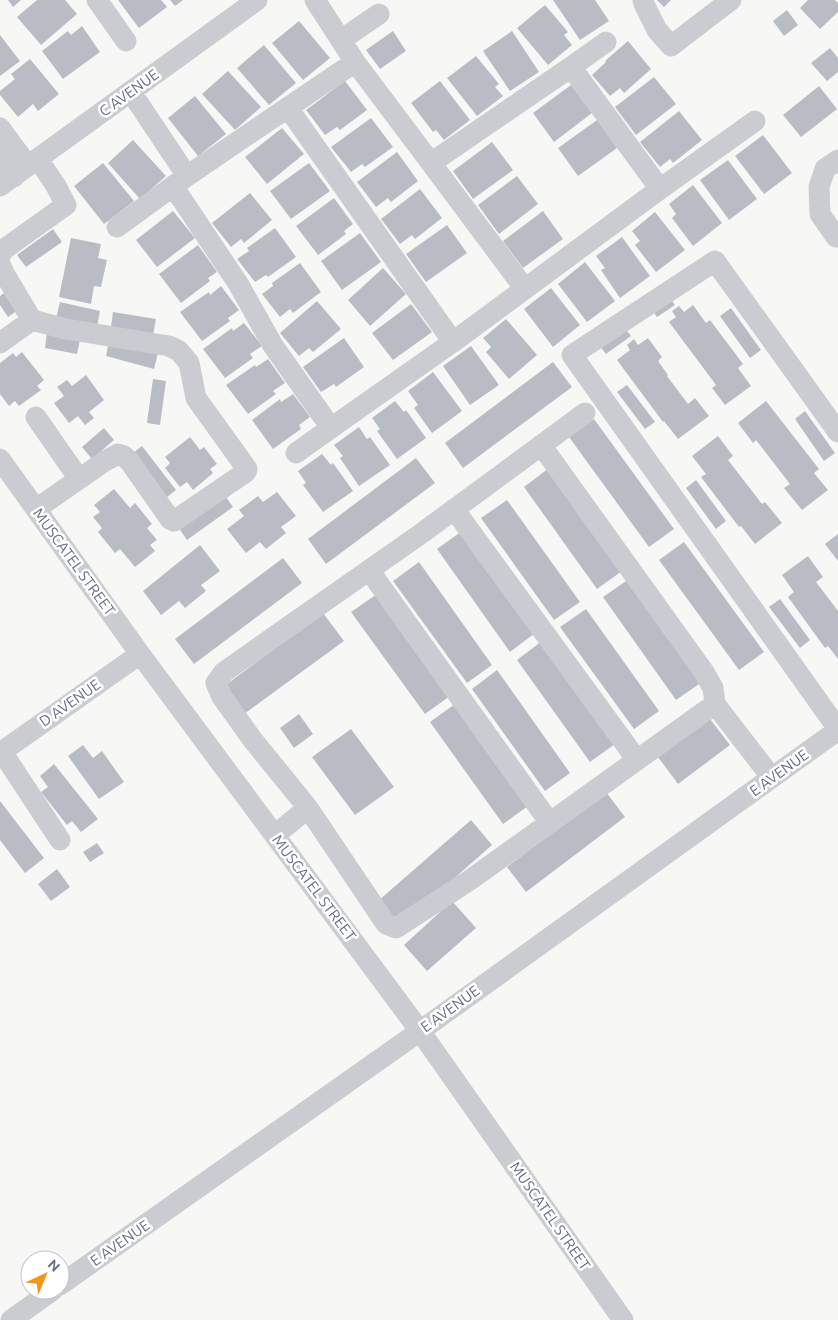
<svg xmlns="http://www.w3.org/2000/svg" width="838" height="1320" font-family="Ubuntu,sans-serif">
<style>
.building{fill:#b9bcc5}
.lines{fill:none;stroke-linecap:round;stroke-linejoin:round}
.minor{stroke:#cbccd1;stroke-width:21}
.labels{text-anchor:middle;stroke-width:5;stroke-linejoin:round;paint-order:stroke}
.street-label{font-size:15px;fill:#656d89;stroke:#fff}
</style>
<rect width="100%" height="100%" fill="#f7f8f5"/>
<!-- building -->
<path class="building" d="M8 0H21L13 7Z
M37 0H65L77 14 41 45 17 17Z
M118 0H161L167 7 139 28Z
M170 0H183L175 6Z
M553 0H595L609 21 580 40Z
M657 0H671L664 7Z
M808 0H835L838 3V12L820 29 800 8Z
M545 5 568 32 564 35 572 45 548 65 517 28Z
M787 10 798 25 784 36 773 21Z
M299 21 330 58 303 80 272 43Z
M82 26 100 52 63 79 42 51 68 31 71 35Z
M393 31 406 51 380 69 366 50Z
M512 31 539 72 510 91 483 51Z
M0 35 20 61 0 76Z
M628 41 651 69 624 93 620 88 610 96 592 75 606 62 605 61Z
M264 45 296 83 269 105 237 68Z
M830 48 838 58V72L827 81 811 63Z
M476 56 499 84 495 87 503 96 477 116 447 78Z
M30 59 59 94 38 111 33 104 18 117 0 95V91L15 79 11 74Z
M228 71 261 107 235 130 202 94Z
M654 77 676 104 636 135 615 107Z
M345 81 367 110 340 130 337 127 325 135 306 110Z
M440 81 470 120 444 140 436 130 433 132 411 103Z
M571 85 592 113 554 142 533 113Z
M819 86 837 109 801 137 783 115Z
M195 96 226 134 198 156 168 118Z
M679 111 702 140 673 163 670 159 660 167 640 142Z
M371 118 393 147 365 167 362 164 351 172 331 147Z
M597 120 617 148 578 176 558 148Z
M282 128 304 154 267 184 245 157Z
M763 135 792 173 764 194 735 156Z
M133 140 166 176 140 199 108 163Z
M492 142 513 170 473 199 453 171Z
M397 152 418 181 391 202 388 198 376 207 357 182Z
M728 160 757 199 729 220 700 180Z
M103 163 134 201 104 224 74 186Z
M309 163 330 191 291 219 270 191Z
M517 176 538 204 499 234 478 205Z
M693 185 722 223 693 246 672 218 676 214 669 204Z
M420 189 442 218 415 239 412 235 400 244 381 219Z
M250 193 272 220 244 243 241 239 231 247 212 223Z
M334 198 353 224 344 231 346 234 318 255 296 226Z
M173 211 195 238 157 267 136 240Z
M543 211 563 239 523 268 503 241Z
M655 212 685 250 656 272 635 245 640 241 632 231Z
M447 225 467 253 426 282 406 254Z
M275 228 296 257 268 277 266 275 255 282 237 259 249 251 247 248Z
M53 229 62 242 26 267 17 255Z
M360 233 381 262 342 290 321 261Z
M622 237 650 276 620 298 601 270 605 268 596 256Z
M71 238 101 244 98 258 107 260 101 287 94 286 91 304 59 297Z
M198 245 217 272 208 278 210 281 181 303 159 274Z
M585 262 615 301 587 322 558 284Z
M300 263 321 292 293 313 290 309 280 317 262 294 273 286 272 283Z
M383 268 406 294 370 326 348 300Z
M221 286 239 310 228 318 230 321 202 341 180 312 209 292 210 295Z
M551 288 580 325 553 347 524 309Z
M8 290 21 308 8 317 0 305V296Z
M668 295 675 305 657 317 650 307Z
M317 301 341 329 313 352 309 348 299 356 280 333Z
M60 302 100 311 97 327 56 318Z
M411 304 432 332 393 360 372 333Z
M693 305 706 323 710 320 743 364 738 368 751 386 725 405 712 388 716 385 669 322 676 317 672 311 679 306 684 312Z
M731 308 761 350 750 358 720 316Z
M113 312 156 319 153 335 111 327Z
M506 319 537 355 509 379 486 352 491 347 483 338Z
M244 323 262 346 250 354 253 358 225 378 203 349 232 328 233 331Z
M623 326 631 336 606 354 598 344Z
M47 333 80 340 77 354 45 348Z
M344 338 364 367 336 387 334 384 321 392 303 367Z
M648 338 662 357 658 361 668 375 667 376 688 404 695 398 709 416 678 439 664 421 663 422 617 360 630 350 627 345 634 339 638 345Z
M109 341 158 353 154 369 106 356Z
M471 346 499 385 470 405 443 366Z
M22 352 44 380 37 386 41 390 19 406 15 401 9 406 0 394V363L13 353 16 357Z
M268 359 285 383 273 391 276 394 248 414 226 385 255 365 256 367Z
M553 362 572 387 463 468 445 443Z
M433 372 462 411 432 433 414 408 418 405 408 391Z
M86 375 104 400 89 412 94 418 85 425 78 416 69 423 54 403 64 396 57 387 67 380 72 386Z
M153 379 166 381 160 425 147 423Z
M627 385 655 422 645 429 617 392Z
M293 394 310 417 299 425 301 429 273 449 252 420 280 399 281 402Z
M395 401 404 412 406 410 426 438 397 459 377 431 380 429 372 418Z
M766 401 819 469 814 473 828 490 802 510 784 488 790 484 756 440 753 443 738 423Z
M805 411 835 453 824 461 795 419Z
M594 419 674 529 649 547 569 437Z
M359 427 367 439 370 437 390 465 359 486 340 458 343 456 334 445Z
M104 428 114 440 92 459 82 447Z
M718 436 733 456 728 460 762 504 765 502 782 523 755 544 741 526 739 527 701 477 706 474 692 456Z
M190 437 200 450 204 447 217 464 210 469 213 473 193 490 187 482 180 487 165 468 170 463 165 457Z
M142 446 176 490 163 500 129 456Z
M322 454 331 465 333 463 353 491 323 512 303 485 306 483 298 471Z
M416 458 435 483 326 564 308 539Z
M549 468 622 571 597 589 524 487Z
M696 480 726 521 716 529 686 488Z
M114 489 130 508 135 503 152 524 147 528 157 540 150 545 155 551 135 567 120 549 115 553 98 532 102 528 93 517 100 512 94 505Z
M277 492 296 516 281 527 286 533 266 549 260 542 246 553 227 529 244 516 239 510 258 496 263 502Z
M224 494 233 507 187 540 178 527Z
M507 500 580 602 554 620 481 518Z
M462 531 535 633 510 652 437 549Z
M838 534V561L825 544Z
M684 542 764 652 739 670 659 560Z
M200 545 220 571 201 585 206 591 185 608 179 601 161 615 143 591Z
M808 556 823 577 816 582 838 611V659L828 646 825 648 788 597 794 592 782 575Z
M283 558 302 583 194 664 175 639Z
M419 562 492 665 467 683 393 581Z
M629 579 702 682 676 700 603 597Z
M377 594 450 696 425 714 351 612Z
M780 599 810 640 800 648 769 607Z
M586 609 659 711 634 729 560 627Z
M323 613 344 641 244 714 223 687Z
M542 641 615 744 590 762 517 660Z
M497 670 570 773 545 791 472 689Z
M455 704 528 806 503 824 430 722Z
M299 714 313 734 294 748 280 728Z
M710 719 730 745 678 784 658 757Z
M351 729 394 787 355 815 312 757Z
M83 745 93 758 102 751 124 782 99 799 68 756Z
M54 764 98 819 81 832 72 821 67 825 41 792 48 787 40 776Z
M606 792 625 817 526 892 507 867Z
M0 801 44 858 25 873 0 840Z
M471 820 492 845 400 926 378 901Z
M97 843 104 853 90 862 83 852Z
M57 869 70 887 51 901 38 884Z
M452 901 476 928 427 971 404 945Z"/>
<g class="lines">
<!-- minor -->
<path class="minor" d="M97 0 126 41
M315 0 355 62 431 163
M643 0 644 4 657 30 671 46 731 0
M341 40 379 14
M606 42 571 67 660 189
M131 92 187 176
M288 108 453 342
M0 128 28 166
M0 156 14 177
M0 186 257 0
M173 186 239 285 272 344 331 428 296 453
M117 227 187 176 355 62
M836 237 820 214 819 187 825 169 838 160
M0 256 3 250 66 205 56 186 38 159
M0 264 4 273 32 320
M525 289 431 163 571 67
M0 343 32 320 66 329 169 346 179 351 189 363 196 398 247 469 246 472 174 521 170 519 130 462 124 456 118 454 105 461 36 509
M36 417 79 479
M331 428 453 342 660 189 755 121
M838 432 715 261 572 355 838 729
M541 445 704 672 713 688 715 704 772 778
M0 459 140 654 420 1031 623 1320
M454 509 637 760
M369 570 550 823
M2 752 60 840
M0 753 140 654
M308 808 386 924 396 928 470 880 715 704
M275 835 308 808 252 739 222 697 216 683 224 672 422 533 585 413
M60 1285 420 1031 838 730
M11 1320 53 1290"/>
</g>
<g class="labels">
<!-- street labels -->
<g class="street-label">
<text transform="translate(129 93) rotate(-36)" y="5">C AVENUE</text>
<text transform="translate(74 562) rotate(54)" y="5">MUSCATEL STREET</text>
<text transform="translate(70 703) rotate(-35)" y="5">D AVENUE</text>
<text transform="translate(779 773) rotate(-36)" y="5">E AVENUE</text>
<text transform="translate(314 888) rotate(53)" y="5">MUSCATEL STREET</text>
<text transform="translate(450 1009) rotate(-36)" y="5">E AVENUE</text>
<text transform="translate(550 1216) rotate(55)" y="5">MUSCATEL STREET</text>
<text transform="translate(120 1243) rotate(-35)" y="5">E AVENUE</text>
</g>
</g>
<!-- north arrow -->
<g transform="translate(45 1275) rotate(44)"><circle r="24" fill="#ffffff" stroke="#c1c5d0"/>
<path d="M0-4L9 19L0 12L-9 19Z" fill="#f2951b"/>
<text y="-8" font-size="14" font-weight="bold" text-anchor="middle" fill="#656d89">N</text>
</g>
</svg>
